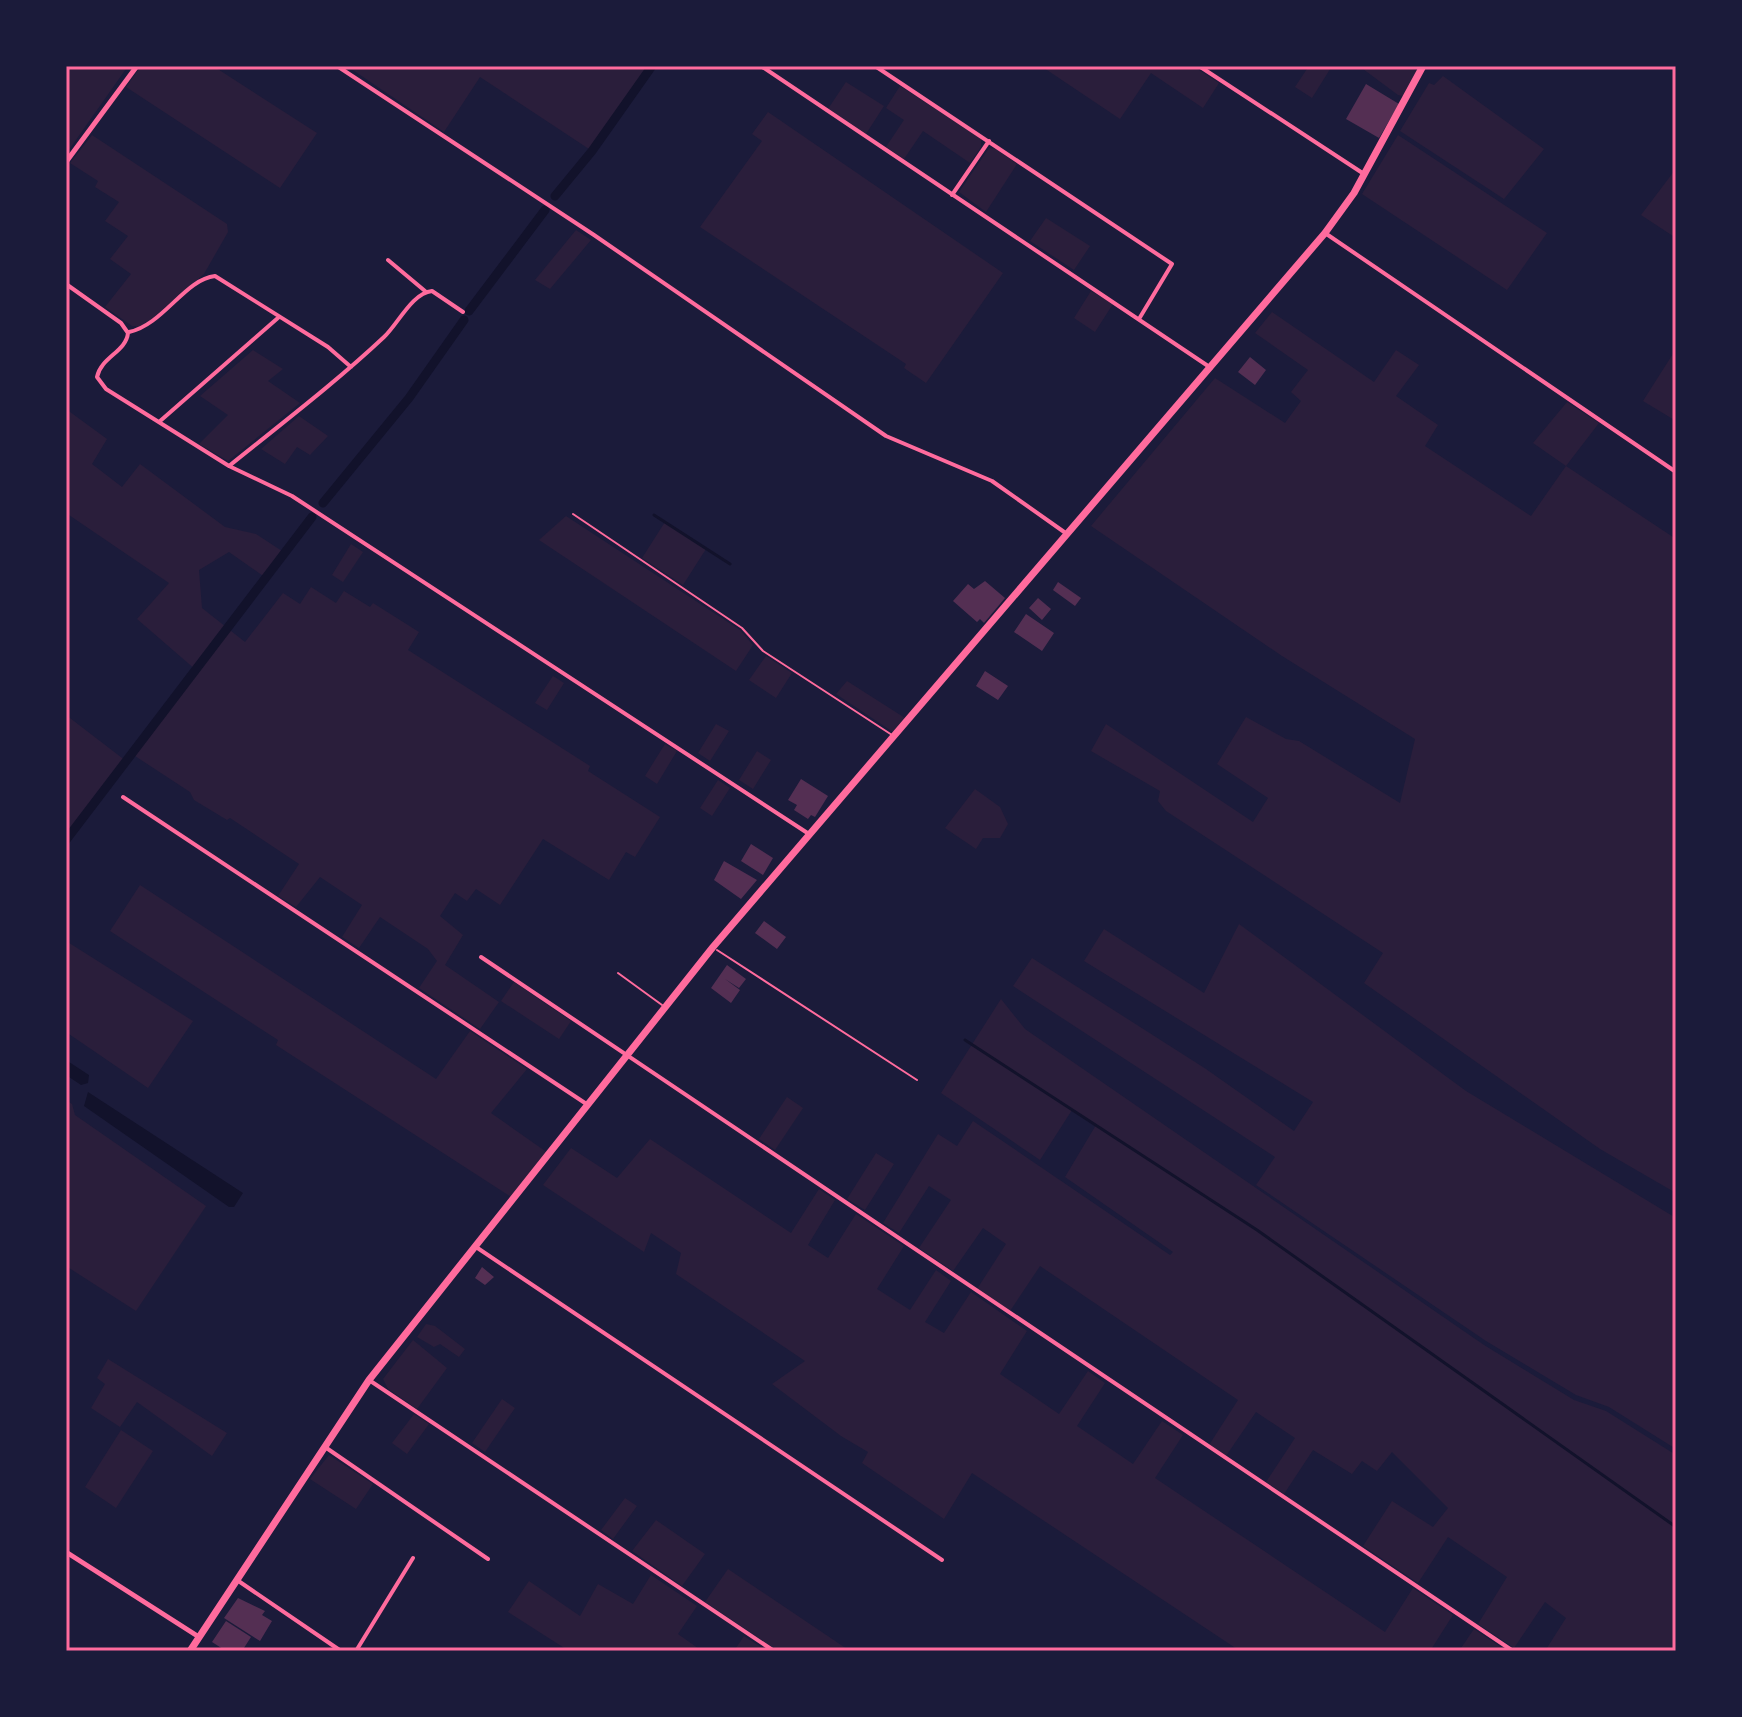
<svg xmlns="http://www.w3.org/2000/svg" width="1742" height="1717" font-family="Figtree,sans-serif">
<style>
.green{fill:#2a1e3b}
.water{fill:#12122b}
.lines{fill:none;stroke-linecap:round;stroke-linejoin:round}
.stream{stroke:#12122b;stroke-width:3}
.canal{stroke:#12122b;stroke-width:9}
.building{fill:#542f53}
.service{stroke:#ff6b9d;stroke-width:2}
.minor{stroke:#ff6b9d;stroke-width:4}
.tertiary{stroke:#ff6b9d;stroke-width:5}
.primary{stroke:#ff6b9d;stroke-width:7}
.neatline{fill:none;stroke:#ff6b9d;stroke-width:3}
</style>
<rect width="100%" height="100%" fill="#1b1b3a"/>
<!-- green -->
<path class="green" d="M66 66H128L66 154Z
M141 66H213L317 133 280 188 126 87Z
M347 66H652L592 151 480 77 444 132Z
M1041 66H1193L1219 83 1203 108 1151 73 1120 119Z
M1309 66H1332L1312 98 1295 87Z
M1359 66H1409L1420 73 1406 97 1398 95Z
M1443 76 1544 149 1504 199 1400 131 1429 83 1434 85Z
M846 82 884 106 866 134 828 109Z
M900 86 981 138V147L970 163 923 131 904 159 886 147 904 120 886 108Z
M768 112 1003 273 926 383 904 368 906 364 700 227 762 141 752 134Z
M92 135 227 224 228 232 204 274 143 327 132 326 105 307 131 274 110 259 128 236 105 221 119 202 95 187 98 181 70 163Z
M1398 135 1547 233 1507 290 1362 194Z
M989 148 996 149 1017 164 986 212 959 192Z
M1675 170H1676V238L1641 215Z
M1046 218 1090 246 1074 270 1030 241Z
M576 230 591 240 550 289 535 280Z
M1091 291 1113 304 1095 332 1074 318Z
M1272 312 1374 382 1396 350 1419 365 1396 396 1438 425 1425 446 1531 516 1566 466 1533 443 1567 402 1599 423 1566 466 1676 539V1193L1600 1149 1364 983 1383 953 1166 811 1158 801 1160 791 1091 751 1106 724 1253 822 1268 798 1217 764 1246 717 1286 739 1299 741 1400 803 1415 739 1282 656 1091 526 1215 378 1285 423 1301 401 1291 392 1308 370 1255 333Z
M1676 349V421L1643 401Z
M253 350 283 369 268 381 300 403 228 461 199 444 228 415 200 396Z
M66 409 107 439 92 464 122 487 140 464 225 527 256 534 285 553 266 578 229 552 199 570 202 608 245 642 283 593 300 604 311 587 336 603 344 591 370 607 373 603 419 632 408 650 590 766 588 771 660 817 635 857 626 852 609 880 543 839 500 905 476 889 467 901 455 893 440 916 463 935 445 965 499 1002 480 1029 419 988 437 961 428 949 380 917 359 948 342 937 362 905 320 877 296 907 278 896 299 864 230 818 227 820 194 800 190 792 132 754 196 670 137 619 169 583 66 513Z
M299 416 328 436 310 455 297 447 285 464 261 449Z
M566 516 740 630 753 645 736 671 539 540Z
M665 522 706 549 683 585 642 558Z
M351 544 363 552 343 582 332 575Z
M766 656 792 673 776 698 749 680Z
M553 676 564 683 547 710 535 703Z
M847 681 905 718 893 732 836 694Z
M66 715 126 761 66 840Z
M716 724 729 731 710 761 698 753Z
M665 744 677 751 657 784 645 776Z
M757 751 771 760 753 789 739 780Z
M718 780 730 788 712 816 700 808Z
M975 789 1000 807 1008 824 1000 838H983L976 849 945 828Z
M140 885 436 1079 470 1031 527 1069 491 1113 548 1153 511 1197 276 1045 278 1040 110 931Z
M1239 924 1466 1091 1676 1218V1449L1609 1407 1576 1395 1486 1341 1256 1185 1275 1157 1013 986 1032 958 1206 1069 1294 1131 1313 1102 1084 961 1104 929 1204 993Z
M66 941 193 1021 148 1088 66 1032Z
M514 982 571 1021 559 1039 501 1001Z
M1001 999 1025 1029 1484 1345 1574 1400 1606 1411 1676 1455V1651H1545L1566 1618 1545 1602 1514 1648 1478 1624 1507 1577 1448 1537 1418 1583 1363 1546 1392 1501 1433 1527 1448 1508 1392 1452 1377 1471 1362 1461 1352 1474 1313 1450 1284 1494 1266 1482 1295 1438 1256 1412 1226 1456 1209 1445 1238 1400 1040 1266 1010 1311 977 1289 1006 1244 983 1228 953 1271 919 1248 951 1200 929 1186 899 1233 883 1223 938 1134 957 1146 973 1121 1170 1255 1173 1252 1065 1177 1096 1125 1072 1110 1040 1160 941 1093Z
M787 1097 803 1108 775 1150 759 1139Z
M66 1100 72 1104 75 1115 206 1206 136 1311 66 1266Z
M650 1139 791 1233 819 1189 835 1200 808 1245 828 1258 856 1214 904 1246 877 1289 910 1310 936 1270 951 1281 925 1322 944 1333 971 1292 1027 1331 1000 1374 1059 1414 1088 1371 1105 1383 1077 1426 1133 1464 1162 1421 1183 1435 1155 1478 1385 1632 1413 1588 1453 1615 1430 1651H1240L972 1473 944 1519 862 1463 868 1452 841 1436 772 1384 805 1361 676 1274 681 1253 651 1233 644 1252 543 1185 571 1148 617 1178Z
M876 1153 894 1164 865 1210 847 1199Z
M426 1324 435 1326 465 1349 459 1357 440 1344 434 1347 417 1337Z
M413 1340 447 1368 417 1409 388 1389 383 1379Z
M108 1359 227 1433 212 1456 137 1402 120 1427 91 1408 105 1384 97 1378Z
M502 1399 515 1408 485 1452 472 1443Z
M414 1414 429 1424 407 1454 392 1443Z
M121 1430 153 1451 116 1508 85 1487Z
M329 1455 373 1484 356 1509 310 1479Z
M625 1498 637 1506 613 1539 601 1530Z
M656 1520 705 1554 682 1586 632 1551Z
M728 1569 850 1651H778L705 1602Z
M651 1575 697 1606 678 1634 702 1651H569L508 1612 529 1581 580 1616 598 1584 633 1604Z
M1474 1629 1507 1651H1459Z
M744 1636 767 1651H734Z"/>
<!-- water -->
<path class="water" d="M66 1060 89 1075 88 1083 81 1085 66 1075Z
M88 1092 243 1193 234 1207H229L84 1106Z"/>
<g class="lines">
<!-- stream -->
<path class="stream" d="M654 515 730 564
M965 1040 1257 1230 1676 1527"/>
<!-- canal -->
<path class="canal" d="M555 196 592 151 652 66
M469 311 545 210
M323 503 409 398 464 320
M66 840 312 517"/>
</g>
<!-- building -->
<path class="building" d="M1366 84 1399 104 1379 138 1346 119Z
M1250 357 1266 370 1255 385 1238 372Z
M985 581 1005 598 984 623 980 619 977 622 953 601 968 584 974 589Z
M1058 582 1081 598 1075 606 1053 590Z
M1038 598 1051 609 1042 620 1029 608Z
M1026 614 1054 633 1042 651 1014 632Z
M985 671 1008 686 998 700 976 686Z
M801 779 828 796 815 817 811 815 808 819 794 810 797 805 788 800Z
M751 844 773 858 763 875 741 861Z
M724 861 757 880 741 899 714 880Z
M764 921 786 937 777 949 755 933Z
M727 965 746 979 739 988 725 979 740 990 731 1003 711 988Z
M482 1267 494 1277 485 1285 475 1278Z
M238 1598 265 1611 262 1615 272 1621 260 1641 224 1618Z
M226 1621 251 1637 242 1651H226L212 1642Z"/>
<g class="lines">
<!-- service -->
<path class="service" d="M573 514 742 628 763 651 892 735
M717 950 917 1080
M618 973 662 1005"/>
<!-- minor -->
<path class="minor" d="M337 66 594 235 886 436 992 481 1067 534
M761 66 1211 368
M875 66 1172 264 1139 319
M1199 66 1364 174
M952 195 989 141
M1325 233 1676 472
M388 260 425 291
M66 284 121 323 128 333
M129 332C163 325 185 279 215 276L328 347 351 367
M128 333C126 352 101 357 97 377L106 389 229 466 292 496 809 834
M159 422 279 317
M229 466C281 424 335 383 384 337 398 324 412 293 432 291L463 312
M123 797 588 1105
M481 957 1513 1651
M476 1247 942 1560
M369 1380 774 1651
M325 1447 488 1559
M237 1580 341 1651
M356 1651 413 1558"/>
<!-- tertiary -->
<path class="tertiary" d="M66 162 137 66
M66 1552 199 1637"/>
<!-- primary -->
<path class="primary" d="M190 1651 369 1380 713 947 1325 233 1354 193 1423 66"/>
</g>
<!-- border -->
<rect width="1742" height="1717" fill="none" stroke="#1b1b3a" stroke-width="136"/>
<rect x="68" y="68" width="1606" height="1581" class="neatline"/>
</svg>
